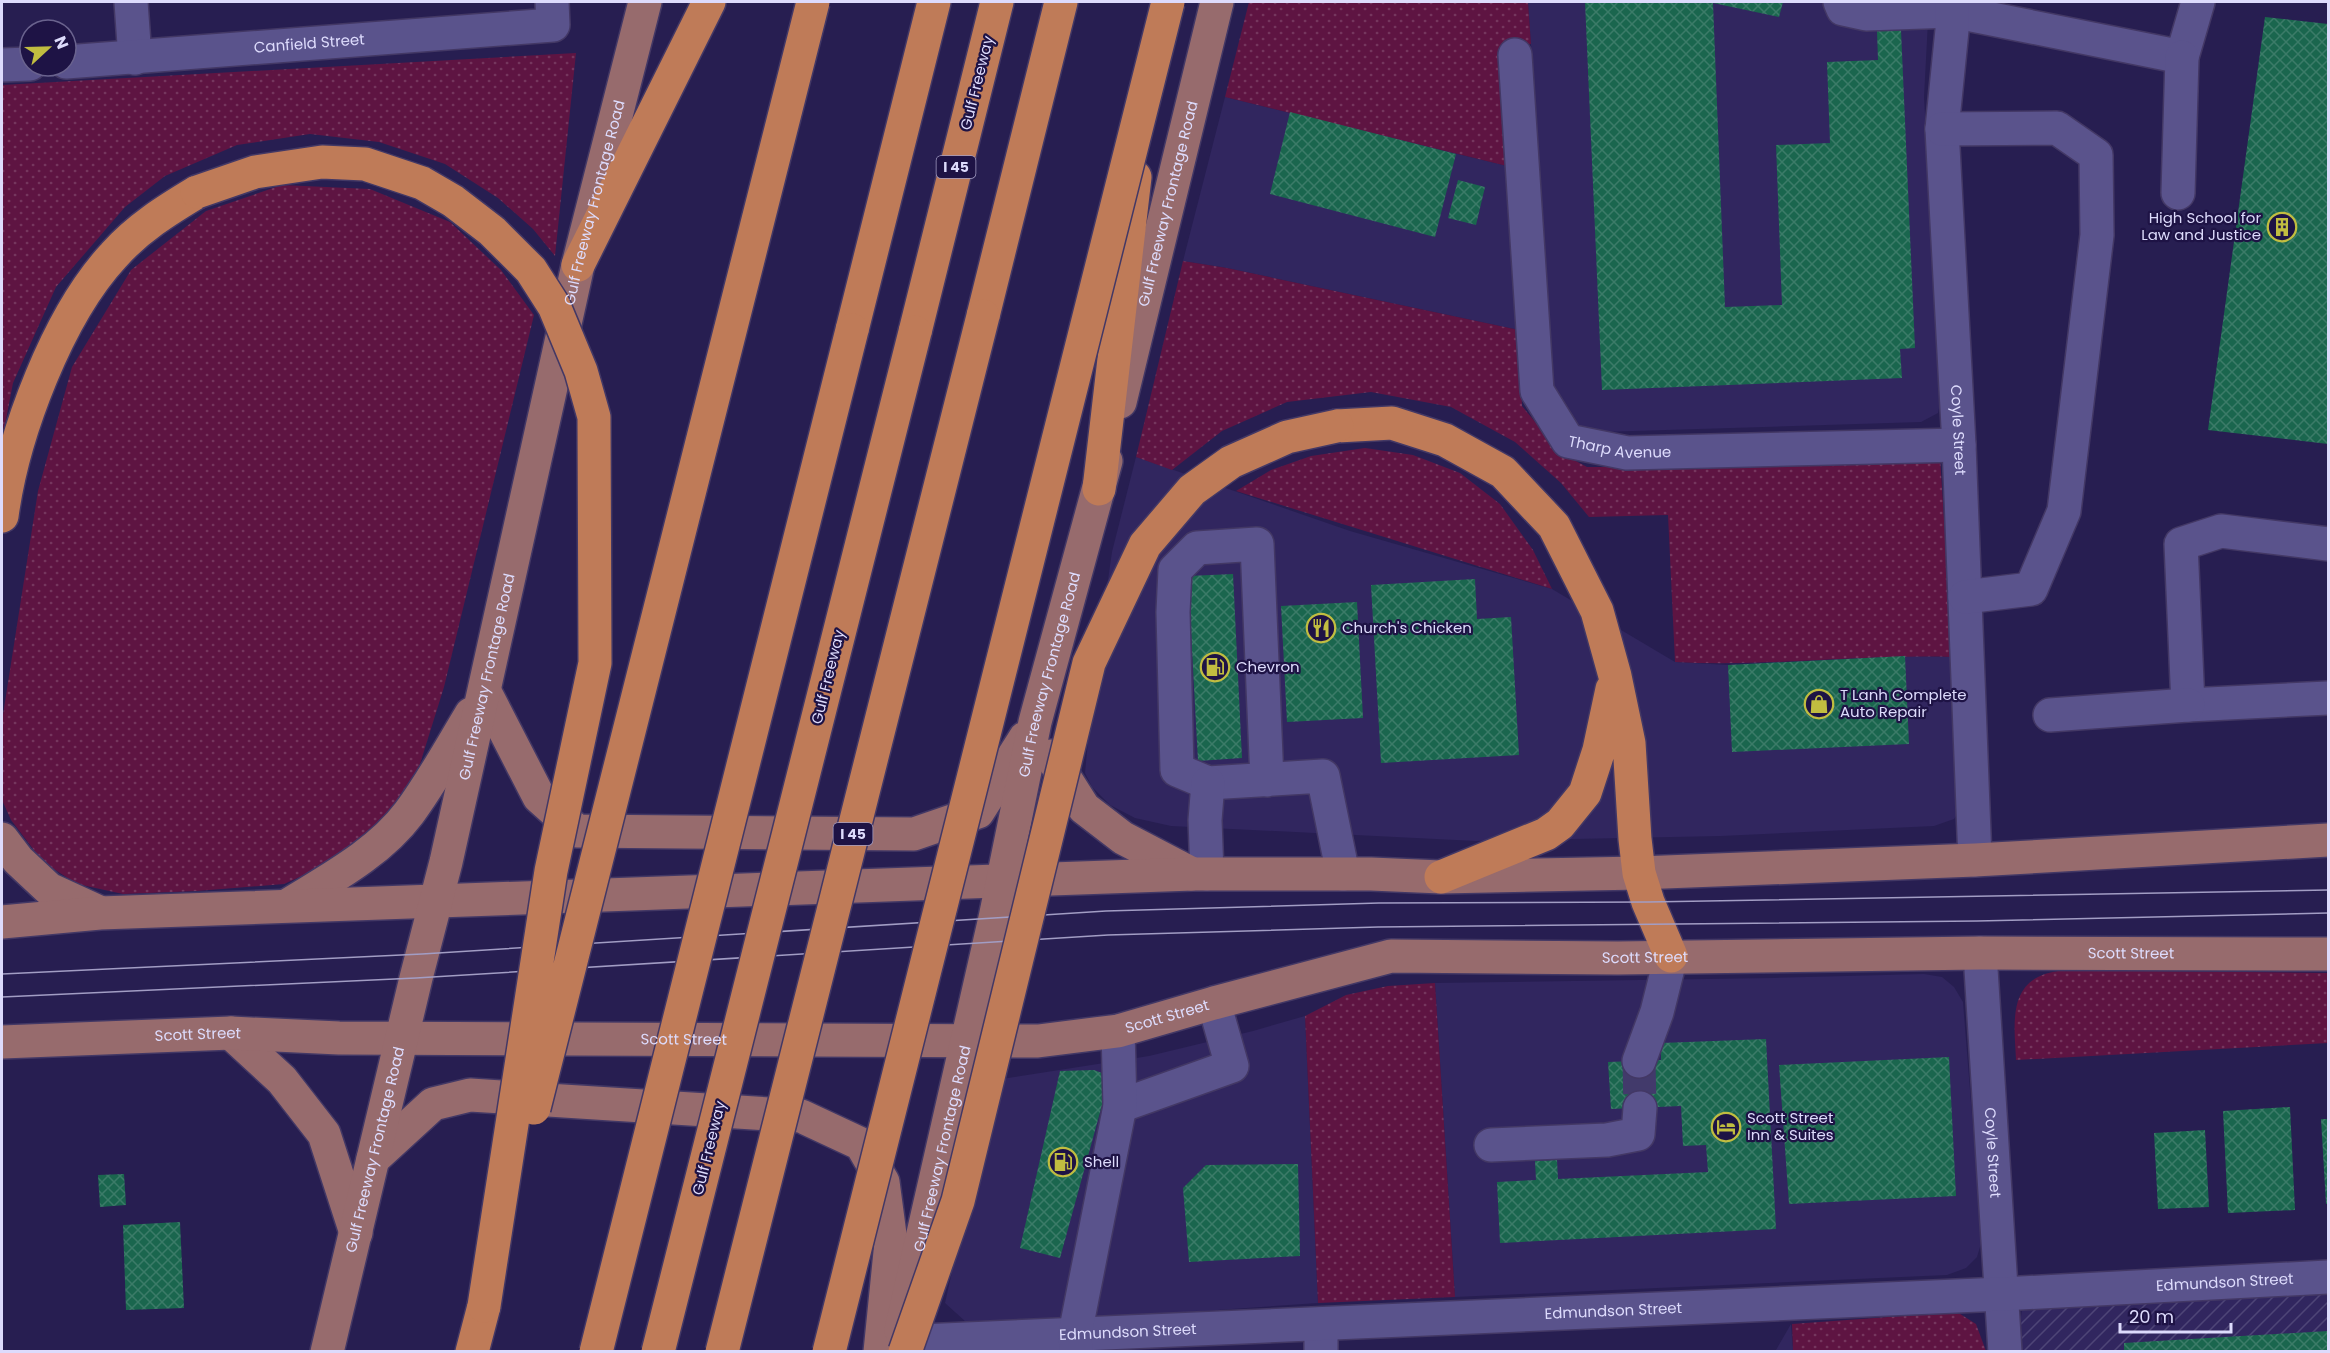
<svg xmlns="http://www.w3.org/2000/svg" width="2330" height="1353" font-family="Poppins,sans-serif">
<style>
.built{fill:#31265f}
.industrial{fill:url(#industrial-furrows)}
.grass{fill:url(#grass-dots)}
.building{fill:url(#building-cross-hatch)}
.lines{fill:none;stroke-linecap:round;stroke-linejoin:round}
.minor-tunnel{stroke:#423a6b;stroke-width:33;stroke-dasharray:33 16;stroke-linecap:butt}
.minor-casing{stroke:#433865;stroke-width:36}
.major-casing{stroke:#433865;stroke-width:36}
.highway-casing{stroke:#433865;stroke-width:36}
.minor{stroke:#5a538c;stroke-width:33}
.major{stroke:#976b6d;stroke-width:33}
.highway{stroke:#bf7b58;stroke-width:33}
.tram{stroke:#a29dc4;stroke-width:1.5}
.highway-bridge-casing{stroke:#433865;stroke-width:36;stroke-linecap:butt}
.highway-bridge{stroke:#bf7b58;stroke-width:33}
.labels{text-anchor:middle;stroke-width:4.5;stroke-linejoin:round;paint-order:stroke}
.shield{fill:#1e1345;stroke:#a49fc5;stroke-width:1.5}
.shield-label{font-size:14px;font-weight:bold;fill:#dddbfc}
.street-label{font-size:15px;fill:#dddbfc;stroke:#1e1345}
.poi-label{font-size:15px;fill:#dddbfc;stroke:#1e1345;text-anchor:start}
</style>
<defs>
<pattern id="industrial-furrows" width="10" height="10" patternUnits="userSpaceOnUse" patternTransform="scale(1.5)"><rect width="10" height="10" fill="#31265f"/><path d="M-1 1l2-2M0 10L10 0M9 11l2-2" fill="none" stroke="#4e4577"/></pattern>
<pattern id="grass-dots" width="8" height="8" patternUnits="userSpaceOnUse" patternTransform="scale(1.5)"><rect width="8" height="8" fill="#5e1442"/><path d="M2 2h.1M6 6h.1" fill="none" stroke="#75365e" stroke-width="1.8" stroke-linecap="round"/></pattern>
<pattern id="building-cross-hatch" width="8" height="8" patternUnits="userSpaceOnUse" patternTransform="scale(1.5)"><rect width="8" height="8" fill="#1a664e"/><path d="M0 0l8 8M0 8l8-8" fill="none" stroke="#3b7b68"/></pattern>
</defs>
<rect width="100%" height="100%" fill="#271e51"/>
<!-- built -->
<path class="built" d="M1528 2H1929L1924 97 1941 399 1938 413 1921 422 1601 432 1584 428 1565 417 1554 400 1550 372 1545 247Z
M1225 97 1511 167 1519 330 1227 268 1183 261Z
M1136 457 1350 531 1552 589 1675 662 1728 665 1905 656 1953 657 1960 810 1954 819 1934 826 1721 836 1476 841 1171 826 1135 818 1110 805 1092 787 1085 773 1094 677 1112 552Z
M1924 974 1942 977 1954 987 1963 1002 1982 1240 1977 1257 1966 1268 1947 1275 1455 1297 1435 983 1773 978Z
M1305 1016 1318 1303 1102 1318 993 1322H966L945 1303 995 1080 1149 1056 1253 1031Z
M1791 1324 1793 1351 1736 1352 1776 1350Z"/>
<!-- industrial -->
<path class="industrial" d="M2328 1287V1351H2022L2021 1317 2022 1310 2028 1305Z"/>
<!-- grass -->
<path class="grass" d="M1249 2H1528L1531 44 1502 47 1511 167 1225 97Z
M576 53 555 256 533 229 498 198 445 164 379 142 310 134 237 145 165 176 125 207 56 287 13 383 2 440V85Z
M282 185 370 189 450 222 501 270 534 315 444 687 420 764 394 808 373 834 327 865 284 884 197 891 123 894 77 884 43 862 11 820 2 800V721L38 491 72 367 131 270 206 211Z
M1183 261 1227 268 1519 330 1522 406 1561 453 1587 467H1653L1940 457 1953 657C1860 654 1768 667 1675 662L1668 515 1589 517 1561 483 1515 442 1451 407 1371 392 1287 402 1222 431 1172 470 1136 457Z
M1365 448 1413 455 1460 473 1500 504 1533 550 1552 589 1236 491 1271 470 1311 456Z
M2062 970 2328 973V1043L2016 1060C2015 1032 2008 992 2038 977 2045 973 2054 972 2062 970Z
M1435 983 1455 1297 1318 1303 1305 1016 1346 995 1388 986Z
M1957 1312 1976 1324 1986 1351H1793L1792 1324Z"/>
<!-- building -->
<path class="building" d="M1585 2H1783L1779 17 1713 3 1725 307 1782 305 1776 145 1830 143 1827 62 1878 60 1877 31 1901 30 1915 348 1900 349 1902 378 1602 390Z
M2265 17 2328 24V444L2208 430Z
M1290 112 1456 154 1435 237 1270 194Z
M1458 180 1485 187 1476 225 1448 218Z
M1233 574 1242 758 1198 761 1188 576Z
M1475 579 1477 619 1511 617 1519 755 1381 763 1371 585Z
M1357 602 1363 718 1287 722 1281 606Z
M1905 656 1909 744 1732 752 1728 665Z
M1766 1039 1776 1229 1500 1243 1497 1182 1536 1180 1535 1161 1557 1160 1558 1179 1708 1172 1706 1145 1683 1146 1681 1106 1611 1109 1608 1062 1661 1060V1043Z
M1949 1057 1956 1196 1789 1204 1779 1065Z
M1094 1070 1110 1076 1060 1258 1020 1248 1060 1071Z
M2290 1107 2295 1210 2228 1213 2223 1111Z
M2321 1119H2328V1204H2326Z
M2205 1130 2209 1207 2158 1209 2154 1133Z
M1298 1164 1300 1256 1189 1262 1183 1188 1206 1165Z
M124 1174 126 1205 100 1207 98 1175Z
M180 1222 184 1308 126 1310 123 1225Z
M2328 1331V1352H2124V1343Z"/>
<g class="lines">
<!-- minor-tunnel -->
<path class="minor-tunnel" d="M1639 1061 1640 1108"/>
<!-- minor casing -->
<g class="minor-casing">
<g id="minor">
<path d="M131 2 135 58"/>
<path d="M1840 2 1843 9 1866 14 1952 11 2182 57 2198 2"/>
<path id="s1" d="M1952 2V30L1942 129 1959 445 1975 860"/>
<path id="s2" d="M1515 55 1537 391 1568 441 1627 453 1959 445"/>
<path id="s3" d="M66 62 553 25 552 2"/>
<path d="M2 65 30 64"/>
<path d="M1942 129 2057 128 2096 155 2097 235 2064 511 2031 589 1965 597"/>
<path d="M2178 193 2182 57"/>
<path d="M2328 544 2221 531 2181 544 2188 705 2328 698"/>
<path d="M2050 715 2188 705"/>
<path d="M1267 780 1257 544 1197 548 1175 570 1173 612 1177 770 1208 783 1323 776 1343 874"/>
<path d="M1207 874 1205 820 1208 783"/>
<path id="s4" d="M1980 953 2005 1352"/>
<path d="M1639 1061 1657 1012 1671 956"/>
<path d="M1120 1106 1232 1066 1214 1003"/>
<path d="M1491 1145 1607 1140 1638 1134 1640 1108"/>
<path d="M1321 1324V1352"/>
<path id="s5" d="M898 1342 2002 1294 2328 1277"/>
<path d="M1076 1352 1075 1334 1120 1106 1118 1031"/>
</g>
</g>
<!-- major casing -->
<g class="major-casing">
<g id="major">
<path id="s6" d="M1120 402 1217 2"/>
<path d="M485 692 539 797 577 831 914 834 978 812 1025 738"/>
<path d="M1051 756 1084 808 1123 838 1192 874"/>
<path d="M2 839 18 860 49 889 99 912"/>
<path d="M288 905C330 879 379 853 409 813 432 782 451 747 471 714"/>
<path d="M2 922 100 913 1193 874H1371L1441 877 1639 873 1975 860 2328 840"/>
<path d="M231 1033 282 1080 324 1134 356 1233"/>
<path id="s7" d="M2 1042 231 1033 339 1038 1038 1041 1118 1031 1214 1003 1391 956 1618 958 1980 953 2328 954"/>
<path d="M373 1159 433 1104 470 1095 801 1116 861 1144 883 1182 891 1242 880 1352"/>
<path id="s8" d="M901 1330 995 918 1035 722 1106 461"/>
<path id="s9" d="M327 1352 416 978 446 862 578 265 645 2"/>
</g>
</g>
<!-- highway casing -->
<g class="highway-casing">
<path id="highway" d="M578 265 709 2
M983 316 1061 2
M852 330 934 2
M915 332 997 2
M1337 426 1392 423 1445 440 1503 472 1554 526 1597 611 1615 676 1629 743 1635 839 1639 873 1648 902 1671 956
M1099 489 1135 177
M2 516C13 434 58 315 114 255 138 228 167 210 197 192
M1441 877 1546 834 1560 824 1585 793 1599 750 1612 689
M472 1352 484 1306"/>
</g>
<!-- minor -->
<use href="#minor" class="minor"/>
<!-- major -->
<use href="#major" class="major"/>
<!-- highway -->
<use href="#highway" class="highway"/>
<!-- tram -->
<path class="tram" d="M2 974 422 954 1106 911 1379 903 1648 902 2328 890
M2 997 416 978 1108 935 1378 927 1977 921 2328 913"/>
<!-- highway-bridge casing -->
<g class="highway-bridge-casing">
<path id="highway-bridge" d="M197 192 255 172 322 162 365 164 422 183 453 201 492 231 531 270 554 306 581 371 594 417 595 663 551 871 484 1306
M534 1108 813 2
M596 1352 852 330
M658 1352 915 332
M722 1352 983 316
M829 1352 1168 2
M905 1352 958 1201 1089 663 1145 545 1192 490 1231 462 1287 437 1337 426"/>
</g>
<!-- highway-bridge -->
<use href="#highway-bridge" class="highway-bridge"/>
</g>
<!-- icons -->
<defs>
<g id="building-ring" transform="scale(1.5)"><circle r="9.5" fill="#1e1345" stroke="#c1bd40" stroke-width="1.5"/><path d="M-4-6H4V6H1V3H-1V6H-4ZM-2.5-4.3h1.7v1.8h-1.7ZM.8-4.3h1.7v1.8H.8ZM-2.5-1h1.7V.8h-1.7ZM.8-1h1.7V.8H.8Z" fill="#c1bd40"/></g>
<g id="restaurant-ring" transform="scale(1.5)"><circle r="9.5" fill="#1e1345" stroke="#c1bd40" stroke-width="1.5"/><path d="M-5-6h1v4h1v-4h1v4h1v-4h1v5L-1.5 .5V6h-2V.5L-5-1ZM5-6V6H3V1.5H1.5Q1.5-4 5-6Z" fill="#c1bd40"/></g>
<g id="fuel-ring" transform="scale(1.5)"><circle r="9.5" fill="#1e1345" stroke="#c1bd40" stroke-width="1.5"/><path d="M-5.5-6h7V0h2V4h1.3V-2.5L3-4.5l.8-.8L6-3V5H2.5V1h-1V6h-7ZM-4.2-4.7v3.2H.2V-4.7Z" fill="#c1bd40"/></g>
<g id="shop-ring" transform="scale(1.5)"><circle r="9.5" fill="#1e1345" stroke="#c1bd40" stroke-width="1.5"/><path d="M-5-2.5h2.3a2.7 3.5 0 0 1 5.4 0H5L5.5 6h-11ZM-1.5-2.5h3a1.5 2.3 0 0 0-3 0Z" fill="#c1bd40"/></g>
<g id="hotel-ring" transform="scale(1.5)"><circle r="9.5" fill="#1e1345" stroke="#c1bd40" stroke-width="1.5"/><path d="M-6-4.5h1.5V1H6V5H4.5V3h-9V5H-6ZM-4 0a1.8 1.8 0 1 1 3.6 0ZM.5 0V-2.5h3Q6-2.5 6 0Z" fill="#c1bd40"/></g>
</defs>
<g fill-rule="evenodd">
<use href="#building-ring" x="2282" y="227"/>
<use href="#restaurant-ring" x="1321" y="628"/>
<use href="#fuel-ring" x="1215" y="667"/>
<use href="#shop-ring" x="1819" y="704"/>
<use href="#hotel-ring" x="1726" y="1127"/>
<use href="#fuel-ring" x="1063" y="1162"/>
</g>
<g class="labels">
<!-- shield labels -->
<g class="shield">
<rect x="936.5" y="156" width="39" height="22" rx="4.5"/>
<rect x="833.5" y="823" width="39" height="22" rx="4.5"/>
</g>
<g class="shield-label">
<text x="956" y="172">I 45</text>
<text x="853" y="839">I 45</text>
</g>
<!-- street labels -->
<g class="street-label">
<text dy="5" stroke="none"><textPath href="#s3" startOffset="244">Canfield Street</textPath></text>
<text transform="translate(977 83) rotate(-76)" y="5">Gulf Freeway</text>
<text dy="5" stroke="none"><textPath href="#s9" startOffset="1180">Gulf Freeway Frontage Road</textPath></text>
<text dy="5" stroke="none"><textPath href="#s6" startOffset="204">Gulf Freeway Frontage Road</textPath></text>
<text dy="5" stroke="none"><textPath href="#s1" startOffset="429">Coyle Street</textPath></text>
<text dy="5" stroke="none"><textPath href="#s2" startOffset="448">Tharp Avenue</textPath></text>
<text dy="5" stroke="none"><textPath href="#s8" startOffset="672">Gulf Freeway Frontage Road</textPath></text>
<text dy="5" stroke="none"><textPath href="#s9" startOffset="694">Gulf Freeway Frontage Road</textPath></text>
<text transform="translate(828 677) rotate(-76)" y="5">Gulf Freeway</text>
<text dy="5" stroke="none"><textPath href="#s7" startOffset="2140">Scott Street</textPath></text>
<text dy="5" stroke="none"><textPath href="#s7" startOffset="1654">Scott Street</textPath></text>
<text dy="5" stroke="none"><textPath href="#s7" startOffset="1168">Scott Street</textPath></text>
<text dy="5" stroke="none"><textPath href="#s7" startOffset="196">Scott Street</textPath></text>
<text dy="5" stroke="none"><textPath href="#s7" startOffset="682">Scott Street</textPath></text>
<text transform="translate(709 1148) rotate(-76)" y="5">Gulf Freeway</text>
<text dy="5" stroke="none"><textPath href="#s8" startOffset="186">Gulf Freeway Frontage Road</textPath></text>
<text dy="5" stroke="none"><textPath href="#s9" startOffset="208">Gulf Freeway Frontage Road</textPath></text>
<text dy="5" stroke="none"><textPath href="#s4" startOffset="200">Coyle Street</textPath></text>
<text dy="5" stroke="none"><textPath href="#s5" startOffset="1328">Edmundson Street</textPath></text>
<text dy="5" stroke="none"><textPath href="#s5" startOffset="716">Edmundson Street</textPath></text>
<text dy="5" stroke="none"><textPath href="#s5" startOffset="230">Edmundson Street</textPath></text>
</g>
<!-- poi labels -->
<g class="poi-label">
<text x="2261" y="223" text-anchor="end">High School for<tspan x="2261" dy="17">Law and Justice</tspan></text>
<text x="1342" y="633">Church's Chicken</text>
<text x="1236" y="672">Chevron</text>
<text x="1840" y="700">T Lanh Complete<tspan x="1840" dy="17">Auto Repair</tspan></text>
<text x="1747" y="1123">Scott Street<tspan x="1747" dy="17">Inn &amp; Suites</tspan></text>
<text x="1084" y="1167">Shell</text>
</g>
</g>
<!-- border -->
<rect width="2330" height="1353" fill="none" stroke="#dddbfc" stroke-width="6"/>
<!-- north arrow -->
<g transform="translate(48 48) rotate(68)"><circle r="28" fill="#1e1345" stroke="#6a638e" stroke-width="1.5"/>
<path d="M0-4.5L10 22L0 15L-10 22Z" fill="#c1bd40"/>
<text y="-9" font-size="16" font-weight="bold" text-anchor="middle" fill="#dddbfc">N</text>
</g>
<!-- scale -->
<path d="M2120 1323v9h111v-9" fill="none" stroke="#dddbfc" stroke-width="3"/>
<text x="2129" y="1323" font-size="18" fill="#dddbfc" stroke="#1e1345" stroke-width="4.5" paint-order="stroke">20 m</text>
</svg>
